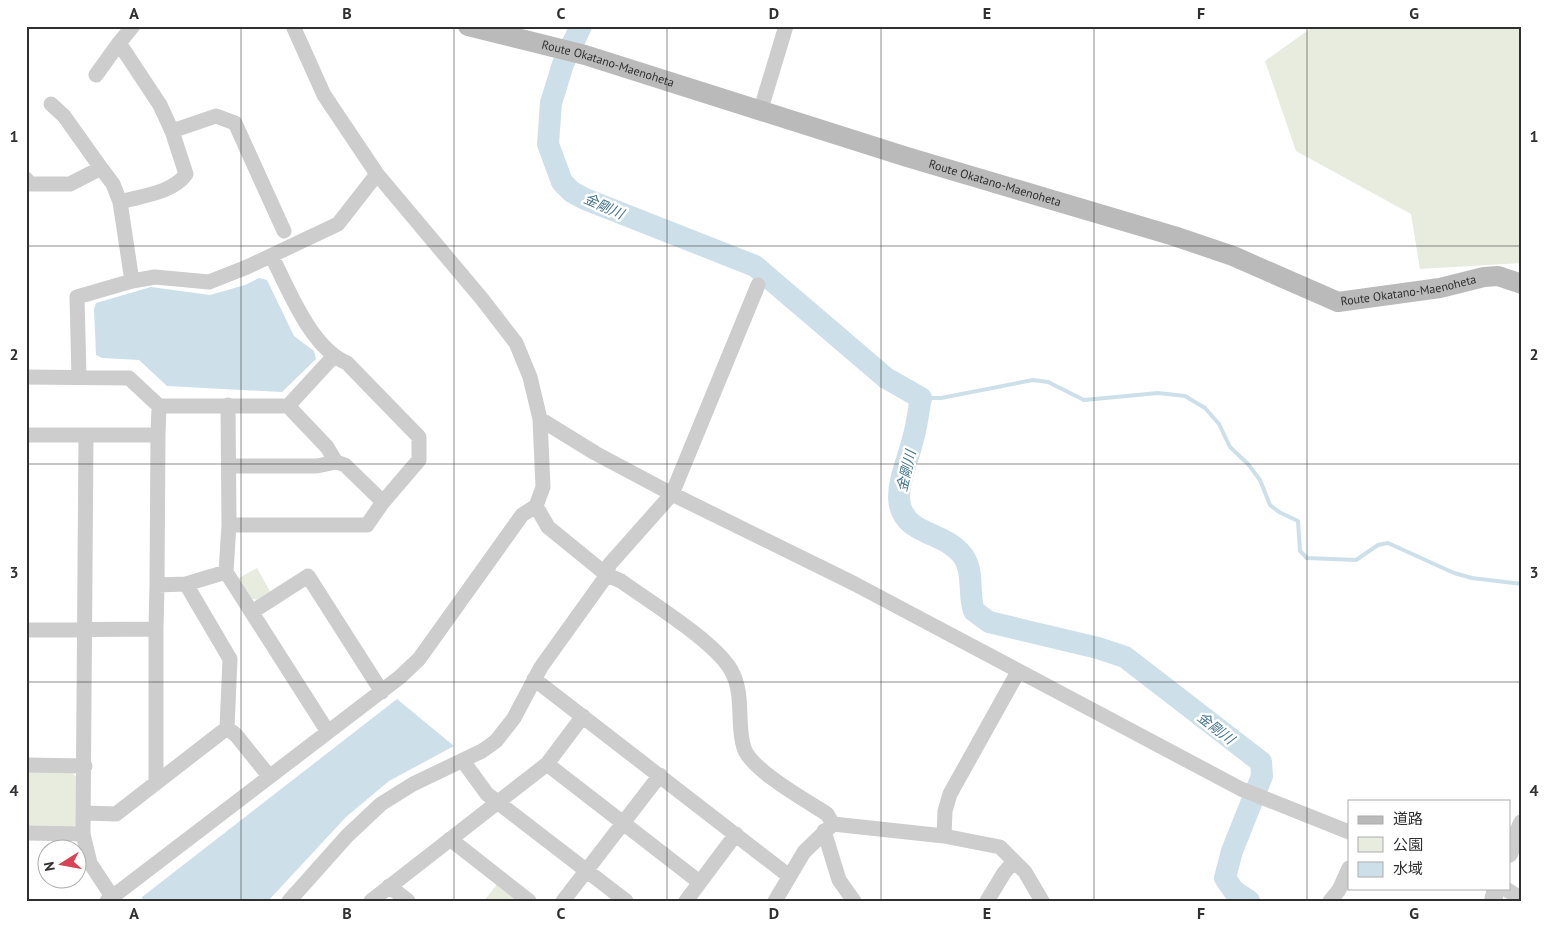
<svg xmlns="http://www.w3.org/2000/svg" width="1548" height="927" font-family="'PT Sans','Noto Sans JP',sans-serif">
<style>
.green{fill:#e7ecdf}
.water{fill:#cde0ea}
.lines{fill:none;stroke-linecap:round;stroke-linejoin:round}
.stream{stroke:#cde0ea;stroke-width:4}
.river{stroke:#cde0ea;stroke-width:22}
.minor{stroke:#cdcdcd;stroke-width:15}
.tertiary{stroke:#cdcdcd;stroke-width:18}
.secondary{stroke:#bababa;stroke-width:20}
.grid{fill:none;stroke:#303030;stroke-width:1;stroke-opacity:0.55}
.labels{text-anchor:middle;stroke-width:5;stroke-linejoin:round;paint-order:stroke}
.street-label{font-size:12px;fill:#303030;stroke:#fff}
.water-label{font-size:14px;font-style:italic;fill:#44738c;stroke:#fff}
.neatline{fill:none;stroke:#303030;stroke-width:2}
.grid-label{font-size:16px;text-anchor:middle;font-weight:bold;fill:#303030}
</style>
<rect width="100%" height="100%" fill="#fff"/>
<!-- green -->
<path class="green" d="M1314 26H1522V263L1420 269 1411 214 1296 151 1265 61Z
M257 568 271 593 260 600 252 599 239 578Z
M26 770 71 771 78 779V823L71 829 26 828Z
M497 884 519 901H484Z"/>
<!-- water -->
<path class="water" d="M259 278 267 280 294 336 314 351 316 359 282 392 167 386 139 360 102 358 96 355 94 309 96 303 151 287 210 295 245 285Z
M397 699 454 746 389 781 346 817 268 901H143L142 897Z"/>
<g class="lines">
<!-- stream -->
<path class="stream" d="M921 398H941L1033 380 1048 382 1084 400 1158 393 1185 396 1205 408 1219 424 1230 447 1248 464 1260 480 1270 505 1279 512 1298 521 1300 551 1307 558 1356 560 1378 545 1388 543 1454 573 1472 578 1522 584"/>
<!-- river -->
<path class="river" d="M581 26 563 64 551 103 548 144 562 182 572 192 585 199 755 266 886 378 921 398C918 412 917 426 913 439 906 470 881 511 922 530 937 538 956 543 965 559 974 575 968 595 974 611L989 622 1098 648 1125 657 1261 762 1262 776 1232 851 1225 878 1234 891 1249 901"/>
<!-- minor -->
<path class="minor" d="M96 75 119 43
M51 104 64 116 101 168
M760 112 786 26
M172 131 216 116 235 123 284 231
M26 179 30 184H70L101 168 113 184 120 202
M132 281 120 202C141 196 173 193 186 174L172 131 160 105 119 43 133 26
M26 377 129 378 159 406 158 435H26
M79 377 77 297 132 281 155 277 209 282 247 267 338 224 377 174
M159 406H288L333 357
M540 419 595 453 672 494 853 583 1241 789 1349 832
M86 435 83 834 90 863 115 901
M336 462 345 465 383 502
M229 466H317L336 462 327 447 288 406
M536 506 548 527 607 575 621 581C650 602 714 641 731 670 745 695 736 723 744 748 751 770 807 801 827 814L833 824
M229 525H367L383 502 419 460V437L347 363C311 348 289 290 272 257
M226 572 328 732
M157 585 158 435
M252 612 308 576 382 692
M26 630 156 629 157 585 186 584 226 572 229 525 228 405
M534 679 789 876
M227 728 236 735 269 776
M463 761 487 794 626 901
M547 764 698 881
M26 765 85 766
M156 782V629
M84 813 116 814 227 728 230 659 186 584
M824 831 839 880 854 901
M26 833 83 834
M944 836 945 811 950 794 1018 672
M450 839 529 901
M389 886 408 901
M1504 888 1522 899
M107 901 400 677 419 659 522 515 536 506 543 487 540 419 530 377 516 343 482 299 377 174 324 95 293 26
M289 901 347 836 381 804 413 784 482 751 496 741 514 718 541 667 607 575 609 565 672 494 758 285
M371 901 547 764 583 716
M563 901 660 775
M686 901 736 834
M775 901 804 852 833 824 944 836 1000 847 1025 872 1042 901
M987 901 1004 873 1014 861
M1330 901 1339 890 1349 868"/>
<!-- tertiary -->
<path class="tertiary" d="M1509 854 1522 823
M1493 901 1496 888"/>
<!-- secondary -->
<path class="secondary" id="s1" d="M468 26 585 55 907 157 1174 236 1233 256 1338 302 1440 288 1484 277 1498 276 1522 284"/>
</g>
<!-- grid -->
<path class="grid" d="M241 26V901M454 26V901M667 26V901M881 26V901M1094 26V901M1307 26V901M26 246H1522M26 464H1522M26 682H1522"/>
<g class="labels">
<!-- street labels -->
<g class="street-label">
<text dy="4" stroke="none"><textPath href="#s1" startOffset="145">Route Okatano-Maenoheta</textPath></text>
<text dy="4" stroke="none"><textPath href="#s1" startOffset="550">Route Okatano-Maenoheta</textPath></text>
<text dy="4" stroke="none"><textPath href="#s1" startOffset="985">Route Okatano-Maenoheta</textPath></text>
</g>
<!-- water labels -->
<g class="water-label">
<text transform="translate(604 206) rotate(24)" y="5">金剛川</text>
<text transform="translate(906 471) rotate(-77)" y="5">金剛川</text>
<text transform="translate(1216 728) rotate(38)" y="5">金剛川</text>
</g>
</g>
<!-- border -->
<rect width="1548" height="927" fill="none" stroke="#ffffff" stroke-width="55"/>
<!-- legend -->
<rect x="1348" y="800" width="162" height="90" fill="#ffffff" stroke="#acacac"/>
<rect x="1358" y="816" width="25" height="8" fill="#bababa" stroke="#acacac"/>
<text x="1393" y="824" font-size="15" fill="#303030">道路</text>
<rect x="1358" y="837" width="25" height="15" fill="#e7ecdf" stroke="#acacac"/>
<text x="1393" y="850" font-size="15" fill="#303030">公園</text>
<rect x="1358" y="862" width="25" height="15" fill="#cde0ea" stroke="#acacac"/>
<text x="1393" y="874" font-size="15" fill="#303030">水域</text>
<!-- north arrow -->
<g transform="translate(62 864) rotate(259)"><circle r="24" fill="#ffffff" stroke="#acacac"/>
<path d="M0-4L9 19L0 12L-9 19Z" fill="#d74254"/>
<text y="-8" font-size="14" font-weight="bold" text-anchor="middle" fill="#303030">N</text>
</g>
<rect x="28" y="28" width="1492" height="872" class="neatline"/>
<g class="grid-label">
<text x="134" y="19">A</text>
<text x="347" y="19">B</text>
<text x="561" y="19">C</text>
<text x="774" y="19">D</text>
<text x="987" y="19">E</text>
<text x="1201" y="19">F</text>
<text x="1414" y="19">G</text>
<text x="14" y="142">1</text>
<text x="1534" y="142">1</text>
<text x="14" y="360">2</text>
<text x="1534" y="360">2</text>
<text x="14" y="578">3</text>
<text x="1534" y="578">3</text>
<text x="14" y="796">4</text>
<text x="1534" y="796">4</text>
<text x="134" y="919">A</text>
<text x="347" y="919">B</text>
<text x="561" y="919">C</text>
<text x="774" y="919">D</text>
<text x="987" y="919">E</text>
<text x="1201" y="919">F</text>
<text x="1414" y="919">G</text>
</g>
</svg>
